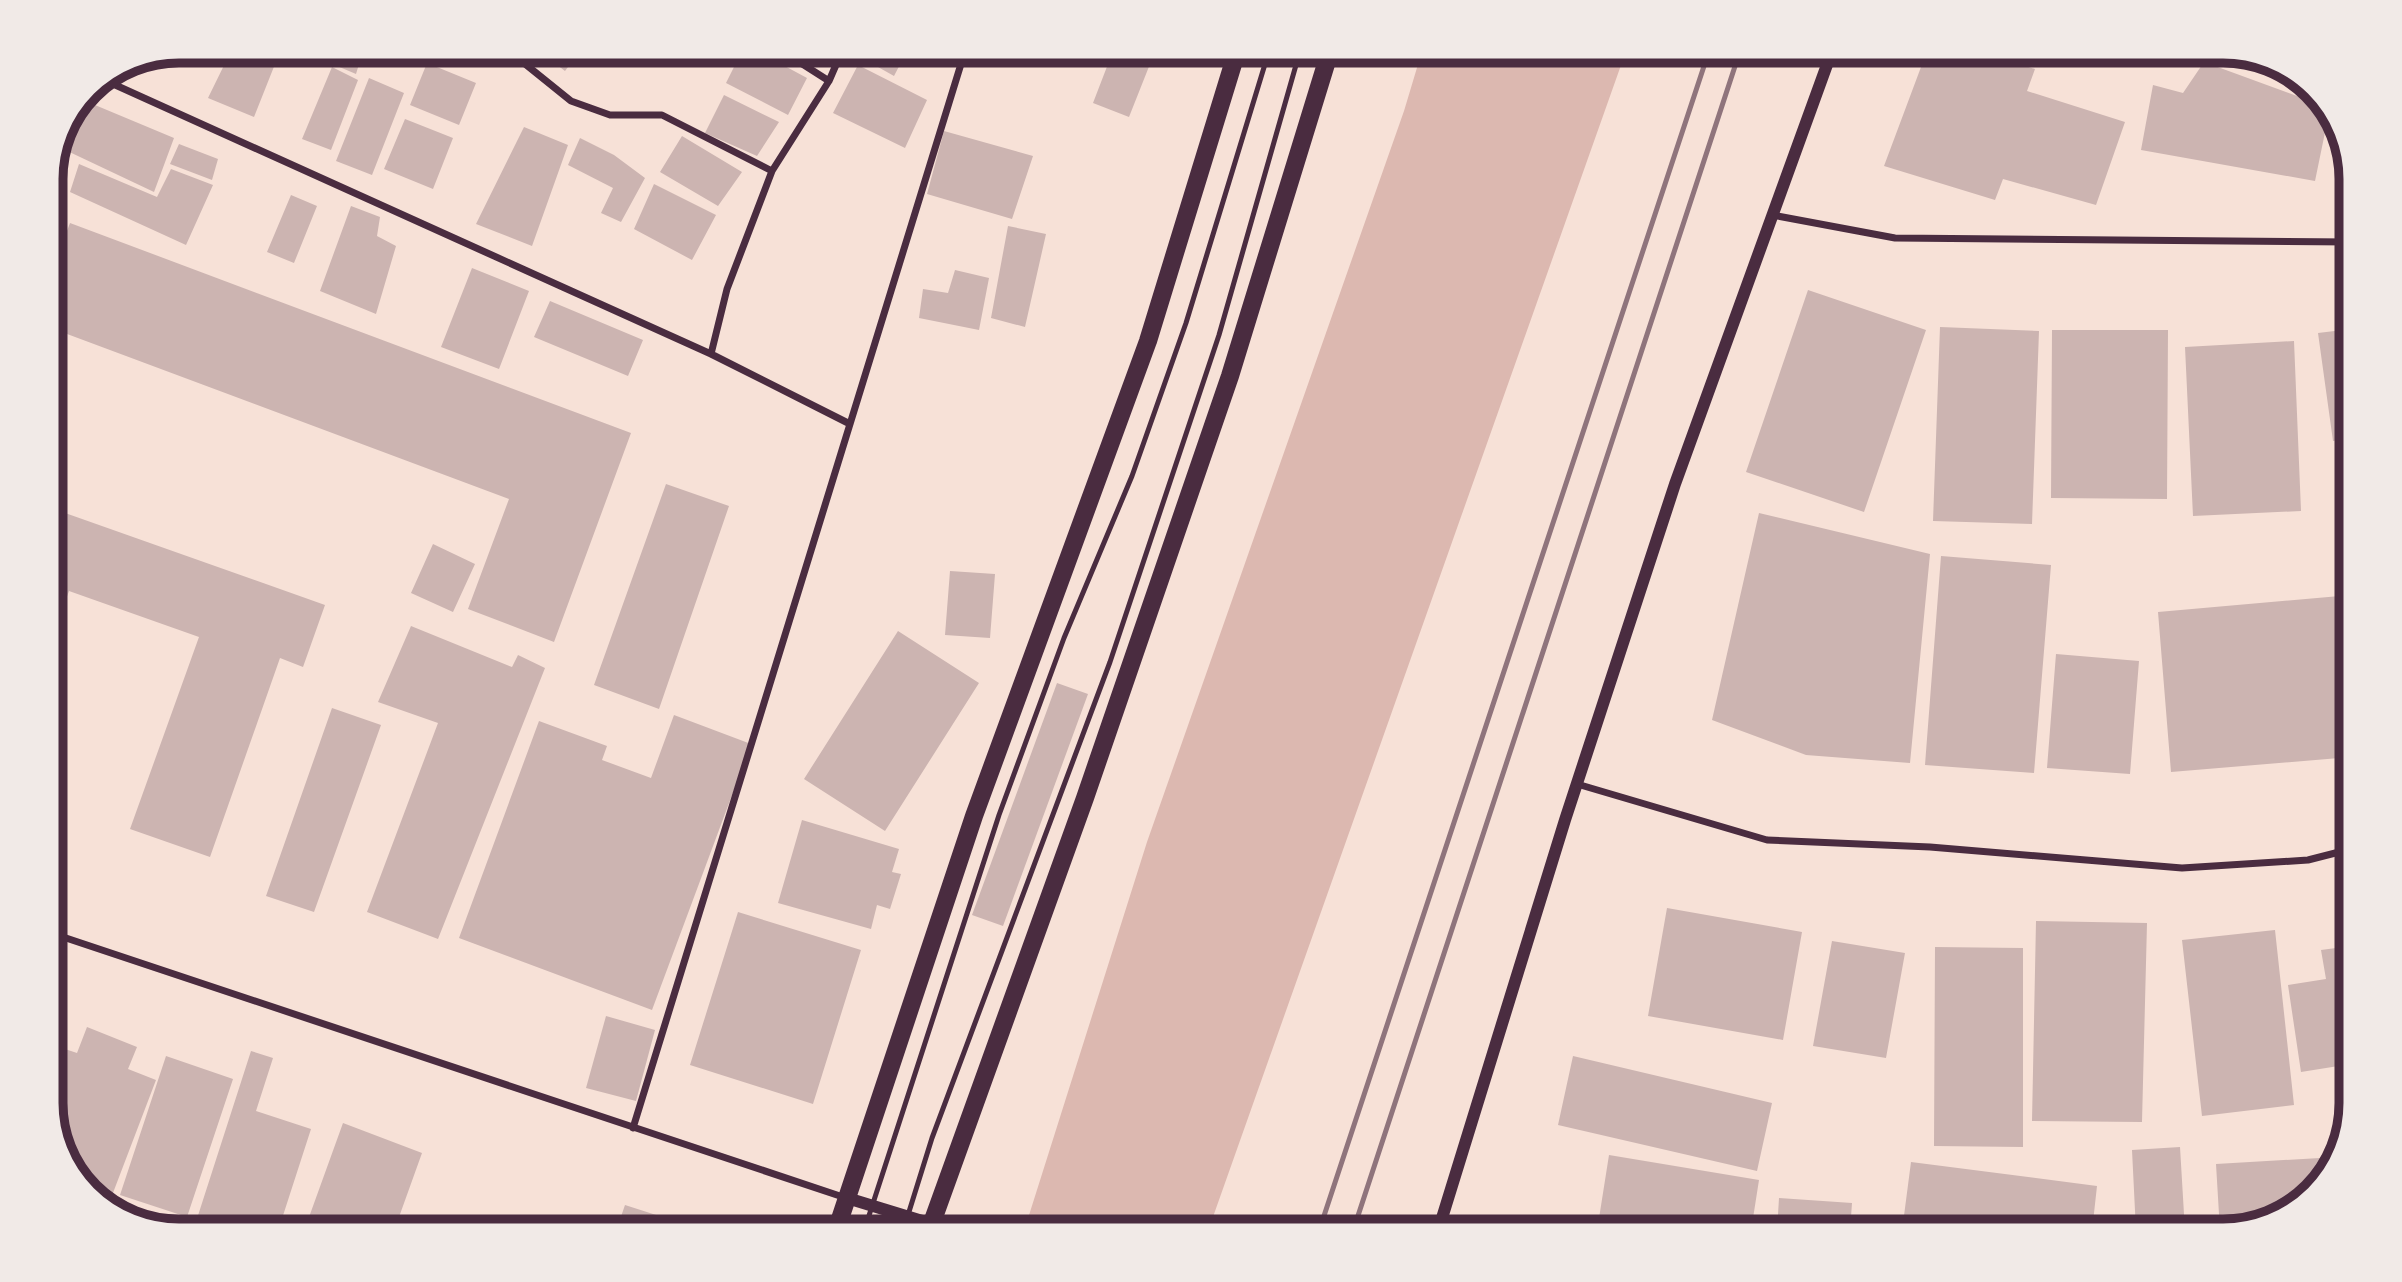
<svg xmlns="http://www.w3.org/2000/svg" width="2402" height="1282" font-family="'Crimson Pro',serif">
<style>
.water{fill:#dcb8b0}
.building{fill:#ccb4b1}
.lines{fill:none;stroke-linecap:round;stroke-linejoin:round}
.service{stroke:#4a2c40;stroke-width:5}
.minor{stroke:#4a2c40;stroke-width:7}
.tertiary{stroke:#4a2c40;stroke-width:12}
.primary{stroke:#4a2c40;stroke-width:18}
.rail{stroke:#8f747c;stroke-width:5}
.rim{fill:none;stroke:#4a2c40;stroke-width:9}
</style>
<rect width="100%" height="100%" fill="#f7e1d7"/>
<!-- water -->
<path class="water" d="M1422 51H1626L1208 1231H1024L1147 842 1404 111Z"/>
<!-- building -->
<path class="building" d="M231 51H273L279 54 254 117 208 98Z
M333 51H363L356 74 330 63Z
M539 51H580L565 71Z
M742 51H757L807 78 788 115 726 83Z
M866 51H907L894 76 862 58Z
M923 51H943L939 59Z
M1113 51 1150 64 1129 117 1093 103Z
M1927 51H1978L2035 69 2027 91 2125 122 2096 205 2003 179 1995 200 1884 166Z
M2244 56 2280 64 2299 80 2242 61Z
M2204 62 2330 108 2315 181 2141 150 2153 85 2183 93Z
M427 63 476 83 459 125 410 105Z
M858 65 927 100 905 148 833 113Z
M332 67 358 80 331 150 302 139Z
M369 78 404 93 372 175 336 161Z
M724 95 779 122 757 156 705 133Z
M83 100 174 138 154 192 61 148Z
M405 119 453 138 433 189 384 169Z
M524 127 568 145 532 246 476 224Z
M944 131 1033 156 1012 219 927 194Z
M682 136 742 172 718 206 660 172Z
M580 138 614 155 645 178 621 222 601 213 613 188 568 165Z
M179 144 218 159 212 180 170 164Z
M79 164 157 197 171 169 213 185 186 245 70 192Z
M654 184 716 215 692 260 634 229Z
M291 195 317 206 294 263 267 252Z
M351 206 380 217 377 236 396 246 376 314 320 291Z
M70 223 631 433 554 642 468 609 509 499 51 328V273Z
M1008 226 1046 234 1025 327 991 318Z
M472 268 529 291 499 369 441 347Z
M955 270 989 278 979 330 919 318 923 289 948 293Z
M1808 290 1926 330 1864 512 1746 472Z
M550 301 643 340 628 376 534 337Z
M1940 327 2039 331 2032 524 1933 521Z
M2351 329V438L2333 441 2318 333Z
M2052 330H2168L2167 499 2051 498Z
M2294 341 2301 511 2193 516 2185 347Z
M666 484 729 506 659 709 594 685Z
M51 508 325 605 303 667 280 658 210 857 130 829 199 637 69 591 51 642Z
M1759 513 1930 554 1910 763 1806 755 1712 720Z
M433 544 475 564 453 612 411 593Z
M1941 556 2051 565 2034 773 1925 765Z
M950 571 995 574 990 638 945 635Z
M2351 595V757L2171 772 2158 612Z
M411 626 512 667 518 655 545 668 438 939 367 912 438 723 378 702Z
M898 631 979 683 885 831 804 779Z
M2056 654 2139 661 2130 774 2047 768Z
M1057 683 1088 694 1003 926 972 915Z
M332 708 381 725 314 912 266 896Z
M674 715 751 744 652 1010 459 938 539 721 607 746 602 760 651 778Z
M802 820 899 849 892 872 901 874 890 909 877 905 871 929 778 903Z
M1667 908 1802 932 1783 1040 1648 1016Z
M738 912 861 950 813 1104 690 1065Z
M2036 921 2147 923 2142 1122 2032 1121Z
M2275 930 2294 1105 2202 1116 2182 940Z
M1832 941 1905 953 1886 1058 1813 1046Z
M2351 946V1064L2301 1072 2288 985 2326 979 2321 950Z
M1935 947 2023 948V1147L1934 1146Z
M606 1016 655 1030 636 1101 586 1088Z
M87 1027 137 1047 128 1069 156 1080 108 1206 72 1174 51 1112V1077L62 1048 77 1053Z
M251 1051 273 1058 256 1111 311 1129 278 1231H193Z
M166 1056 233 1079 187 1217 120 1195Z
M1573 1056 1772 1103 1757 1171 1558 1125Z
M343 1123 422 1153 394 1231H304Z
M2180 1147 2185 1231H2136L2132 1150Z
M1609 1155 1759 1180 1751 1231H1597Z
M2337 1157V1161L2288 1214 2220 1231 2216 1164Z
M1911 1162 2097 1186 2092 1231H1902Z
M1779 1198 1852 1203 1850 1231H1777Z
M625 1205 706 1231H616Z
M465 1216 524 1230V1231H462Z"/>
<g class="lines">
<!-- service -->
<path class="service" d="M864 1231 999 815 1064 638 1132 476 1186 323 1269 51
M903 1231 932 1138 1110 662 1219 335 1300 51"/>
<!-- minor -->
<path class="minor" d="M509 51 571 101 610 115H662L772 171
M782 51 829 81
M102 79 711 354 850 424
M1772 215 1895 238 2351 242
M711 354 727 289 772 171 829 81 842 51
M1577 784 1767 840 1930 847 2182 868 2308 860 2351 849
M51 933 846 1198
M633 1128 965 51"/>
<!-- tertiary -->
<path class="tertiary" d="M847 1198 955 1231
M1438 1231 1565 820 1675 484 1832 51"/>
<!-- primary -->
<path class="primary" d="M836 1231 974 816 1148 341 1237 51
M929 1231 1085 798 1230 376 1330 51"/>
<!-- rail -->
<path class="rail" d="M1319 1231 1709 51
M1353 1231 1740 51"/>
</g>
<!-- crop -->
<path d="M0 0H2402V1282H0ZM179 63H2223A116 116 0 0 1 2339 179V1103A116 116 0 0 1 2223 1219H179A116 116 0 0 1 63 1103V179A116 116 0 0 1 179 63Z" fill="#f1eae7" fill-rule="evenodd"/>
<path class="rim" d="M179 63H2223A116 116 0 0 1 2339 179V1103A116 116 0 0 1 2223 1219H179A116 116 0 0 1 63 1103V179A116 116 0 0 1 179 63Z"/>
</svg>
